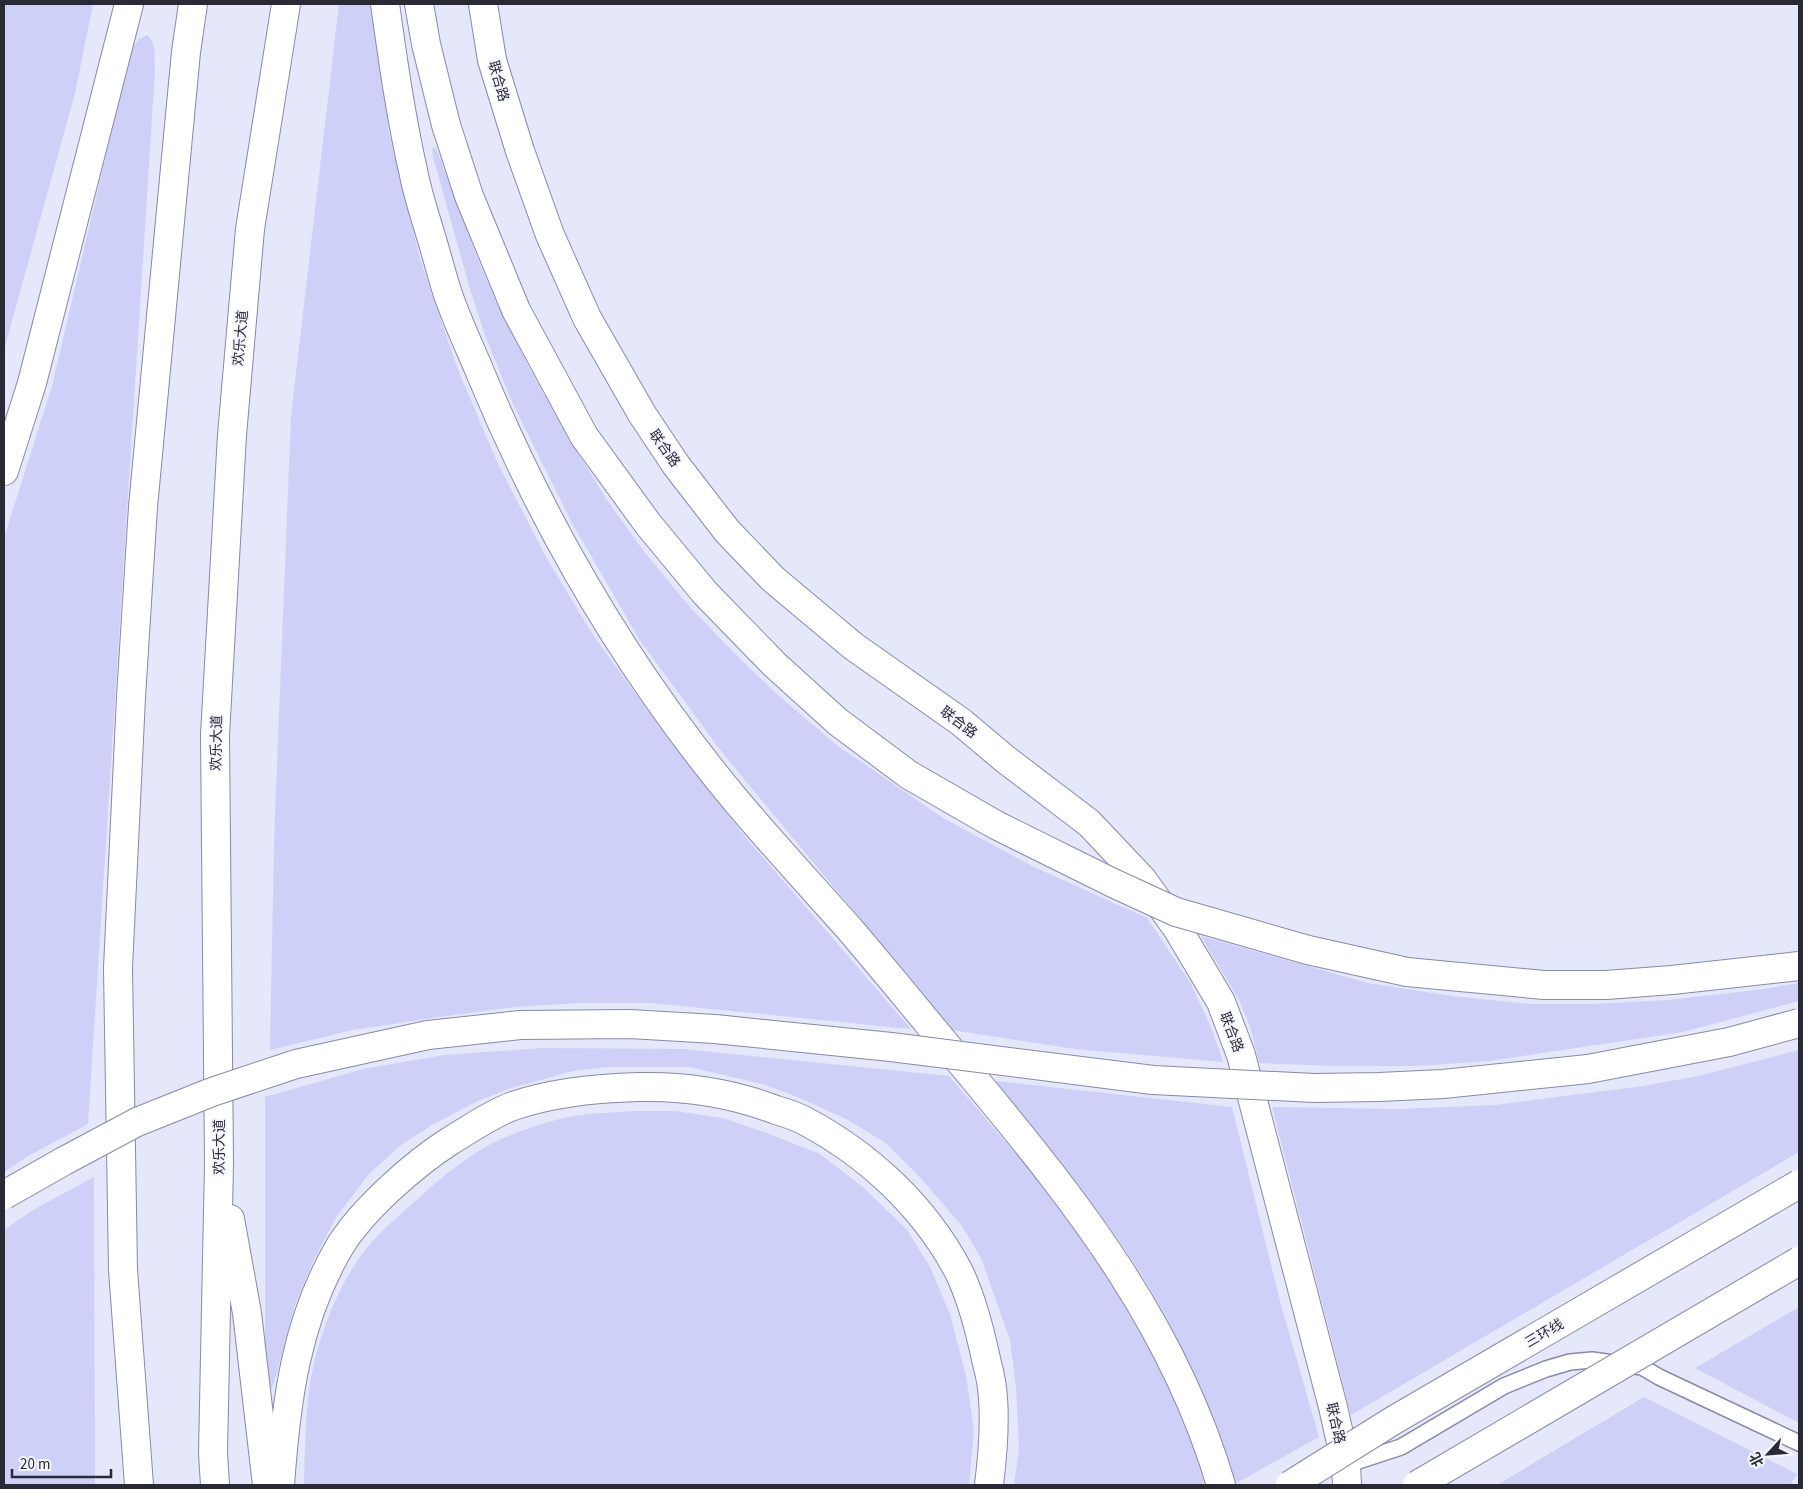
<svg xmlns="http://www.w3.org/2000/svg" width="1803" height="1489" font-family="'Source Sans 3','Noto Sans SC',sans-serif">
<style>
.green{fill:#ced0f7}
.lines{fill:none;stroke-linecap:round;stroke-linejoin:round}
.service-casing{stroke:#8889a6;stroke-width:18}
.minor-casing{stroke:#8889a6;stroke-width:30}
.trunk-casing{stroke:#8889a6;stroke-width:30}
.service{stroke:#fff;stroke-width:15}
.minor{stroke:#fff;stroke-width:28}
.trunk{stroke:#fff;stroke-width:28}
.trunk-bridge-casing{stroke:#8889a6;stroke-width:30;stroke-linecap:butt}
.trunk-bridge{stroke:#fff;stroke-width:28}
.labels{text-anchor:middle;stroke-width:4;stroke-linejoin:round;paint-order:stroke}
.street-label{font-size:14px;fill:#292a36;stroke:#f4f5fc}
</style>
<rect width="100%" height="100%" fill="#e5e7fa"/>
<!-- green -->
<path class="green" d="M4 4H93L75 93 4 350Z
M339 4H374L389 133 420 259 458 370 498 464 546 557 593 635 655 721 741 832 911 1029 651 1003H578L515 1007 432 1018 353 1030 270 1050 274 841 291 416Z
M147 35C157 43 154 58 155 70L88 1124 30 1155 4 1172V538L52 386 127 65C131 51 133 41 147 35Z
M434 147 438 153 477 257 495 300 529 367 573 445 605 497 642 549 688 605 736 655 779 696 838 746 943 818 1034 867 1147 918 1191 984 1213 1032 1223 1062 1075 1049 952 1030 721 751 639 639 571 521 512 402 485 335 470 289 433 157 432 149Z
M1201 936 1368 983 1452 996 1532 1004H1592L1668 1000 1764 989 1799 983V1001L1683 1032 1489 1061 1417 1066H1333L1259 1063 1250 1026 1239 1000Z
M543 1048 684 1049 949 1076 1047 1190 1109 1273 1177 1397 1200 1462 1204 1485H1014L1019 1449 1016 1387 1010 1340 981 1258 962 1226 918 1175 887 1144 848 1120 802 1099 766 1085 690 1067H607L573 1071 508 1089 476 1102 432 1125 401 1145 369 1174 337 1216 314 1259 295 1305 274 1383 271 1389H267L265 1385V1097L363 1069 444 1055Z
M1799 1050V1152L1351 1415 1272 1107 1399 1109 1495 1105 1643 1086 1698 1076Z
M987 1080 1232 1107 1281 1305 1319 1437 1233 1485C1214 1430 1195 1375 1169 1323 1122 1233 1055 1154 987 1080Z
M632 1111H675L723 1118 767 1133 820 1154 865 1189 907 1230 930 1267 950 1314 966 1376 974 1431 969 1485H304C305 1451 305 1416 310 1383 318 1338 337 1286 365 1250 378 1234 395 1219 411 1205 435 1183 460 1161 489 1145 512 1133 542 1123 568 1117 589 1113 611 1113 632 1111Z
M94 1177 95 1485H4V1230L33 1210Z
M1799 1307V1423L1695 1368Z
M1644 1397 1797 1474 1790 1485H1497Z"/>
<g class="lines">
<!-- service casing -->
<g class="service-casing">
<path id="service" d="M1346 1465 1401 1447 1504 1386 1546 1369 1570 1362 1592 1360 1642 1367 1659 1377 1799 1443"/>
</g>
<!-- minor casing -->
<g class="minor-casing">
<path id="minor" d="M483 4 492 60 520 151 550 235 587 318 642 414 676 465 727 531 773 579 853 646 961 722 1005 759 1089 823 1142 879 1177 928 1221 1002 1241 1055 1333 1407 1346 1465 1347 1485"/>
</g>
<!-- trunk casing -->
<g class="trunk-casing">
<path id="trunk" d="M385 4C393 61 401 118 414 175 419 200 428 225 435 250 440 267 444 284 450 300 459 325 470 348 480 372 544 527 630 674 738 803 775 847 815 890 853 933 896 984 938 1035 981 1087 1083 1210 1175 1329 1221 1485
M419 4 426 44 446 125 469 196 516 310 584 436 648 524 705 593 774 664 838 722 909 775
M4 471 32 383 129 4
M230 1219 247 1313 267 1485
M139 1485 123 1270 118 968 131 697 143 507 186 52 193 4
M215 1485 213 1453 219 1163 215 735 232 435 250 229 286 4
M280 1485C286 1401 296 1320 340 1246 362 1210 414 1164 450 1141 470 1129 491 1114 513 1106 554 1092 597 1088 639 1087 686 1086 732 1093 776 1110 786 1113 796 1116 805 1121 869 1155 925 1207 959 1272 971 1297 980 1331 986 1359 988 1368 991 1378 992 1388 996 1420 993 1453 989 1485"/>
</g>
<!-- service -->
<use href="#service" class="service"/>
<!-- minor -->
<use href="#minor" class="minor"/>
<!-- trunk -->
<use href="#trunk" class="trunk"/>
<!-- trunk-bridge casing -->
<g class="trunk-bridge-casing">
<path id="trunk-bridge" d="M909 775 996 825 1113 883 1176 912 1308 950 1407 972 1544 985H1606L1672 980 1799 966
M4 1195 64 1161 137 1122 212 1092 296 1064 428 1035 520 1025 630 1024 715 1029 891 1047 1153 1080 1314 1088 1379 1087 1443 1084 1588 1069 1729 1042 1799 1023
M1290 1485 1394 1420 1799 1184
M1417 1485 1799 1261"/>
</g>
<!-- trunk-bridge -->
<use href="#trunk-bridge" class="trunk-bridge"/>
</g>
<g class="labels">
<!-- street labels -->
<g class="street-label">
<text transform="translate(499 81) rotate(74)" y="5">联合路</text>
<text transform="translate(240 338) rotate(-85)" y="5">欢乐大道</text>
<text transform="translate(665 448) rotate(55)" y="5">联合路</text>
<text transform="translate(959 722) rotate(37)" y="5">联合路</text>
<text transform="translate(216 743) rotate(-89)" y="5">欢乐大道</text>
<text transform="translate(1232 1032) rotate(69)" y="5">联合路</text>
<text transform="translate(219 1147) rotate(-90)" y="5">欢乐大道</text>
<text transform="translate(1544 1333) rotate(-30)" y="5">三环线</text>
<text transform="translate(1336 1423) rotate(77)" y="5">联合路</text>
</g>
</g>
<!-- border -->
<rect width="1803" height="1489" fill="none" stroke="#292a36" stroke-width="10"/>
<!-- north arrow -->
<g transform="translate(1768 1454) rotate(244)" stroke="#f4f5fc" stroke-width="4" paint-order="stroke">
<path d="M0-4L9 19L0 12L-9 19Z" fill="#292a36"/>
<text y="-8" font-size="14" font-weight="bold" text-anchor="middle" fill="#292a36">北</text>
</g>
<!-- scale -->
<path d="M12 1469v8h99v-8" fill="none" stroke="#292a36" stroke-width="2.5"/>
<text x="20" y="1469" font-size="15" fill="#292a36" stroke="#f4f5fc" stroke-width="4" paint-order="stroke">20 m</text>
</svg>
